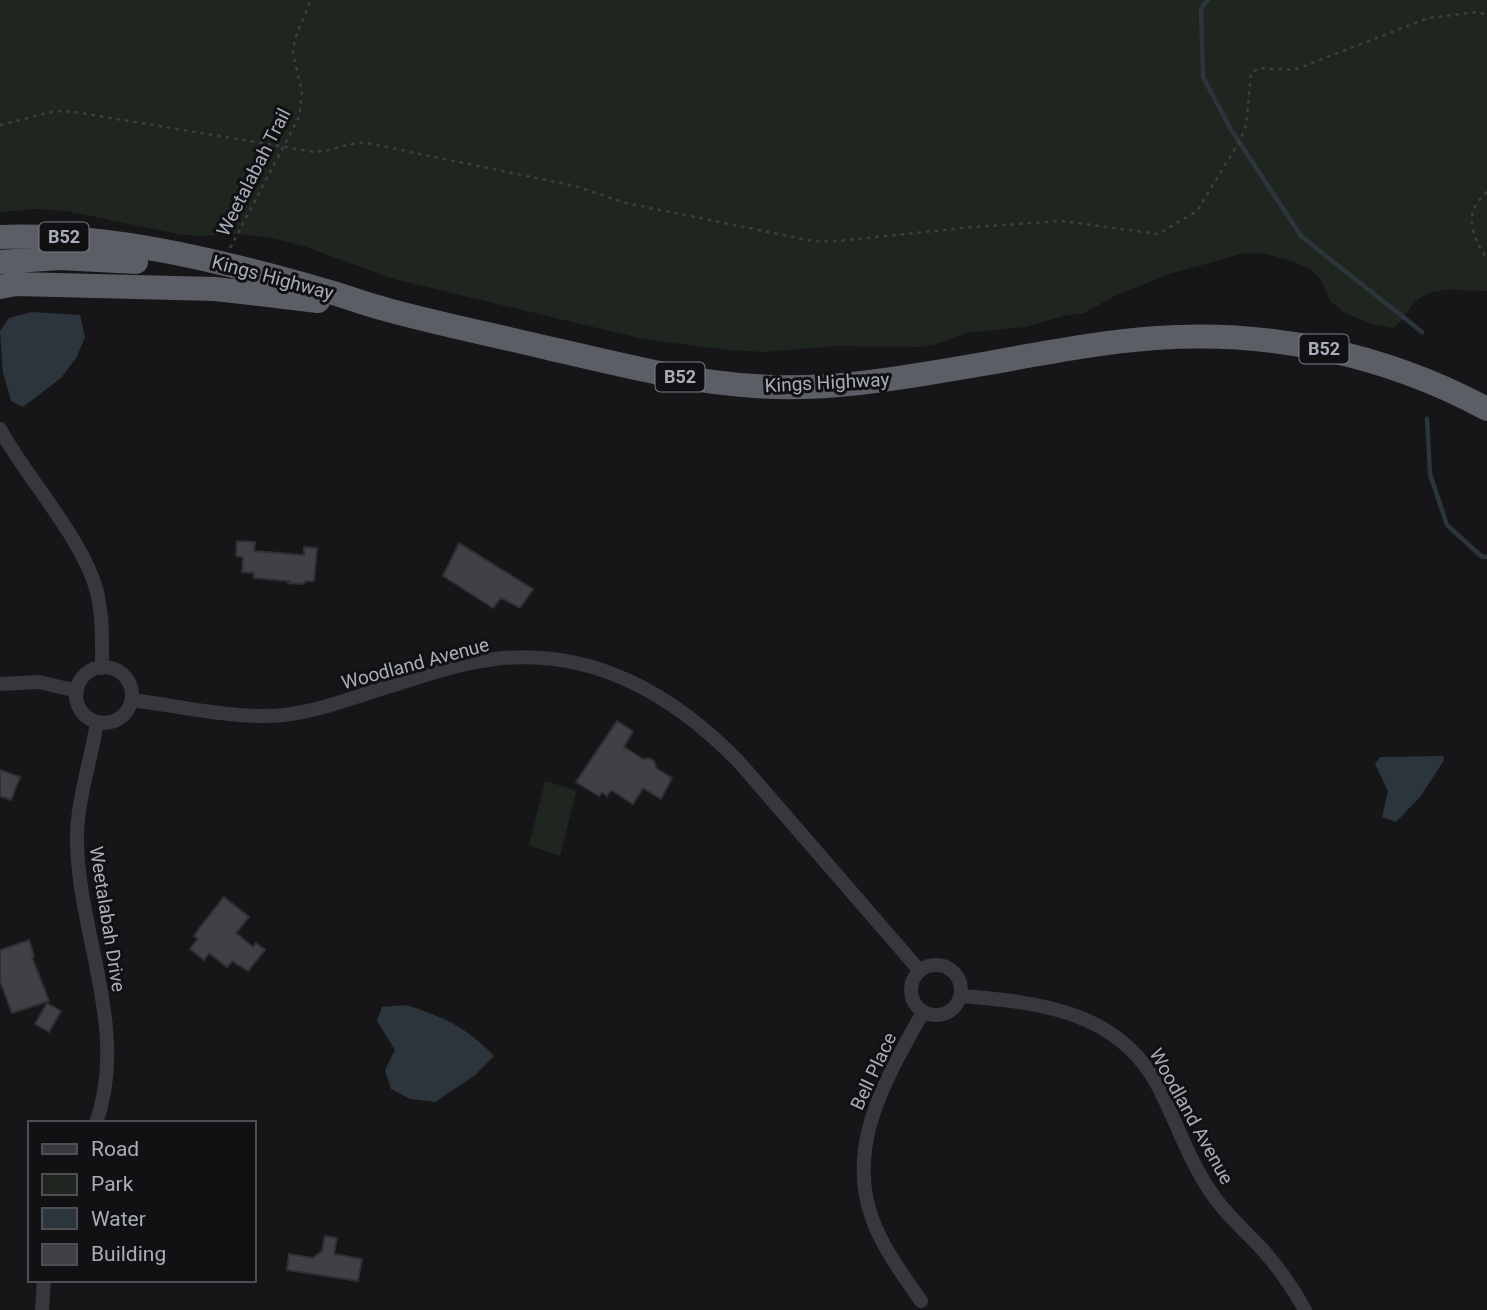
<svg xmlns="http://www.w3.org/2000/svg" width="1487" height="1310" font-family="Roboto,sans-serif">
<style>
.green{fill:#1e261f}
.water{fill:#2c353c}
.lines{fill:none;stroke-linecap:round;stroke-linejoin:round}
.stream{stroke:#2c353c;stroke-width:4.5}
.building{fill:#404145;stroke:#303034;stroke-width:2}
.path{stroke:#3d3f44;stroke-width:2.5;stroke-dasharray:3.5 5;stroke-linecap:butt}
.minor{stroke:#37383d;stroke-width:14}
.trunk{stroke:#5b5e65;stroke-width:24}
.labels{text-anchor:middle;stroke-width:6;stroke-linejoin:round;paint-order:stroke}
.shield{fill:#111113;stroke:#7b7e86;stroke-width:2}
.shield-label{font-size:18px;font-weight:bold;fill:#a8adb8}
.street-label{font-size:19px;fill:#a8adb8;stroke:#111113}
</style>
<rect width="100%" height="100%" fill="#161618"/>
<!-- green -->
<path class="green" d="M0 0H1487V291C1463 291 1434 284 1415 302 1407 310 1403 322 1393 328L1372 324 1345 313 1330 301 1323 283 1313 271 1295 262 1266 254 1245 253 1169 274 1115 296 1084 313 1063 316 1025 327 966 333 934 345 918 347 837 346 763 352 728 350 643 339 394 279 306 247 276 239 242 234 199 236 177 234 67 211 37 209 0 212Z
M545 781 573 789 576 792 560 856 529 845Z"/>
<!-- water -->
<path class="water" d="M32 312 80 315 85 337 76 358 61 378 23 407 11 401 3 373 0 331 9 318Z
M1444 756 1443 762 1420 797 1396 822 1382 817 1388 791 1375 764 1380 757Z
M406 1005C442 1016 468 1028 494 1056L474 1076 435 1102 410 1099 391 1089 385 1070 395 1050 377 1021 382 1007Z"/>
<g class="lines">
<!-- stream -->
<path class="stream" d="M1208 0 1201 8 1203 77 1230 128 1301 236 1422 332
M1427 419 1430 474 1447 525 1481 556 1487 557"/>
</g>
<!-- building -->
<path class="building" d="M237 541 255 542 254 551 304 555V547L317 548 314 581H305L304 584 288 583 289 581 254 578V573L242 572 243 557 236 556Z
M459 543 533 589 520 608 501 598 493 608 443 576Z
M617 721 633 731 624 747 643 759 649 758 654 761 656 768 672 778 661 799 643 788 633 804 611 790 607 796 602 792 599 796 576 782Z
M0 770 20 777 11 800 0 796Z
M224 897 249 917 236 933 253 947 256 943 265 950 248 971 232 961 227 967 209 953 204 960 190 949 198 939 194 936 201 926Z
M29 940 34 956 32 957 49 1001 12 1013 0 981V950Z
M47 1003 61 1011 49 1032 35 1024Z
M325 1236 337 1238 334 1254 362 1259 358 1281 287 1270 289 1254 313 1258 322 1251Z"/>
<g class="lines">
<!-- path -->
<path class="path" d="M0 125 55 111 75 112 315 152C334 151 347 142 367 143L575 186 626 203 813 241H837L974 227 1062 221 1158 234 1197 211 1239 142 1246 126 1251 73 1259 68 1294 70 1428 18 1477 12 1487 15
M1487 192C1461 215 1473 236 1487 260
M230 248 299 117 302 91 293 54 295 38 311 0"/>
<!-- minor -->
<path class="minor" d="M0 429C27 479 83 538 97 592 103 617 102 642 102 668
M76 695a28 28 0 1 1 56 0a28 28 0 1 1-56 0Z
M0 684 39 682 77 691
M132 700C178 706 238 720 284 715 324 710 359 695 397 684 429 674 461 663 495 659 592 647 674 695 739 762L920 971
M911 990a25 25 0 1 1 50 0a25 25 0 1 1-50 0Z
M961 996C1039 1002 1120 1011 1159 1088 1178 1125 1190 1164 1215 1198 1228 1216 1246 1232 1262 1249 1279 1268 1293 1288 1305 1310
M96 1123C129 1031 79 935 77 843 76 803 91 761 97 722
M921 1301C903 1275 883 1249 872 1218 845 1144 888 1075 923 1012
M42 1310 44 1280"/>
<!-- trunk -->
<path class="trunk" d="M0 237C110 233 218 260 323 290 342 295 361 303 381 308 437 324 495 335 552 349 619 364 686 382 754 386 833 392 912 376 989 363 1044 353 1100 342 1156 338 1271 330 1385 354 1487 409
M0 262 60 258 136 262
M0 287 16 284 215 289 318 301"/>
</g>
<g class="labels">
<!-- shield labels -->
<g class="shield">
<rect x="39.5" y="222.5" width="49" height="29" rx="5"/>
<rect x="1299.5" y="334.5" width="49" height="29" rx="5"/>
<rect x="655.5" y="362.5" width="49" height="29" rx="5"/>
</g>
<g class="shield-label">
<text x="64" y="243">B52</text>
<text x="1324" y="355">B52</text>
<text x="680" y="383">B52</text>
</g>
<!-- street labels -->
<g class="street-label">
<text transform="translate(253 172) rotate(-63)" y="7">Weetalabah Trail</text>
<text transform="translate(273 277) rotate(15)" y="7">Kings Highway</text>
<text transform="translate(827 382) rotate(-3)" y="7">Kings Highway</text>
<text transform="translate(415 663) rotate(-15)" y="7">Woodland Avenue</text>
<text transform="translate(108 919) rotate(81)" y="7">Weetalabah Drive</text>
<text transform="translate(873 1071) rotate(-65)" y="7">Bell Place</text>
<text transform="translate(1192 1116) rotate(61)" y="7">Woodland Avenue</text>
</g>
</g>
<!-- legend -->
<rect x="28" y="1121" width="228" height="161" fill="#111113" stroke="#4d4f55" stroke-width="2"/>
<rect x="42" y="1144" width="35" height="10" fill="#37383d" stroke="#4d4f55" stroke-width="2"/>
<text x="91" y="1156" font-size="21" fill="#a8adb8">Road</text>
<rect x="42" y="1174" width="35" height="21" fill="#1e261f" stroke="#4d4f55" stroke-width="2"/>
<text x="91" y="1191" font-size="21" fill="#a8adb8">Park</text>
<rect x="42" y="1208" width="35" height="21" fill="#2c353c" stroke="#4d4f55" stroke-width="2"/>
<text x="91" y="1226" font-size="21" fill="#a8adb8">Water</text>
<rect x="42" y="1244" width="35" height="21" fill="#404145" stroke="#4d4f55" stroke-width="2"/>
<text x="91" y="1261" font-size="21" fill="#a8adb8">Building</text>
</svg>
